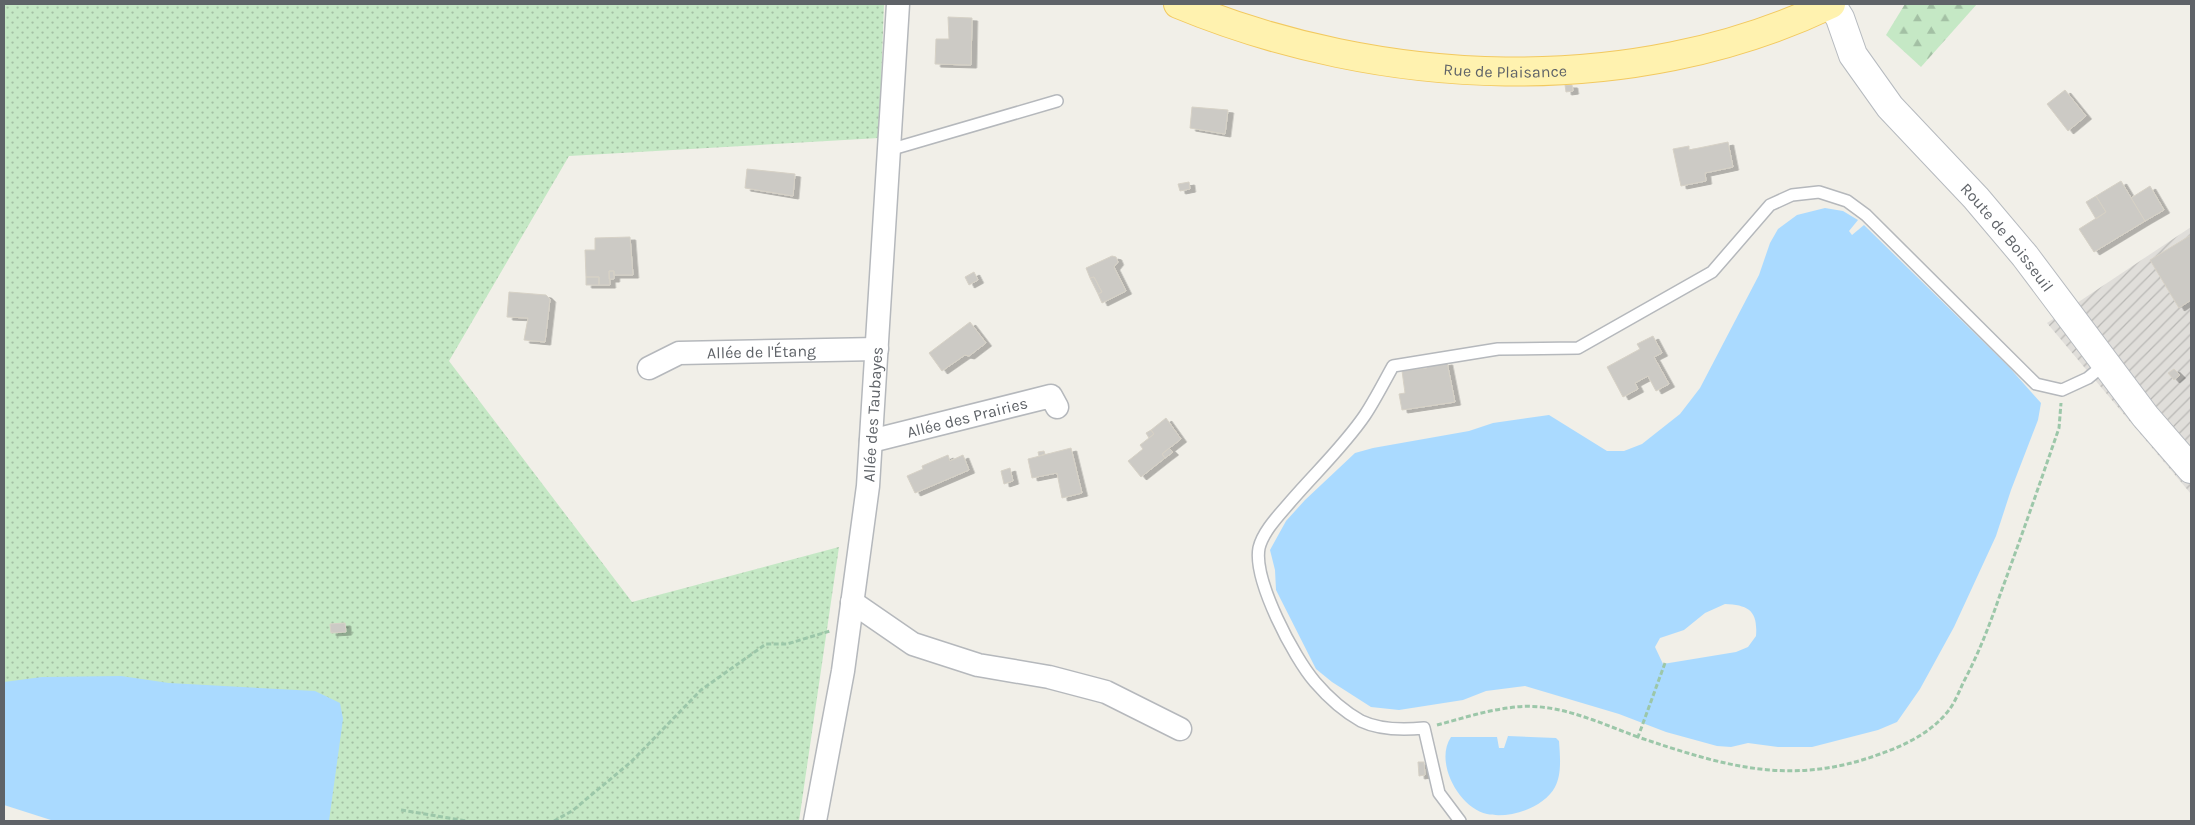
<svg xmlns="http://www.w3.org/2000/svg" width="2195" height="825" font-family="Karla,sans-serif">
<style>
.industrial{fill:url(#industrial-furrows)}
.grass{fill:url(#grass-dots)}
.forest{fill:url(#forest-firs)}
.water{fill:#aadaff;fill-rule:evenodd}
.building{fill:#cccac5;stroke:#d6d1c6;filter:url(#shadow)}
.lines{fill:none;stroke-linecap:round;stroke-linejoin:round}
.lane-casing{stroke:#b5b8bc;stroke-width:14}
.street-casing{stroke:#b5b8bc;stroke-width:25}
.secondary-casing{stroke:#b6babf;stroke-width:30}
.primary-casing{stroke:#f2c960;stroke-width:30}
.path{stroke:#9cc7a9;stroke-width:3;stroke-dasharray:5 2.5;stroke-linecap:butt}
.lane{stroke:#fff;stroke-width:11}
.street{stroke:#fff;stroke-width:22}
.secondary{stroke:#fff;stroke-width:28}
.primary{stroke:#fff2af;stroke-width:28}
.labels{text-anchor:middle;stroke-width:4;stroke-linejoin:round;paint-order:stroke}
.street-label{font-size:16px;fill:#5f6368;stroke:#fff}
</style>
<defs>
<pattern id="industrial-furrows" width="10" height="10" patternUnits="userSpaceOnUse" patternTransform="scale(1.25)"><rect width="10" height="10" fill="#e0deda"/><path d="M-1 1l2-2M0 10L10 0M9 11l2-2" fill="none" stroke="#b9b8b5"/></pattern>
<pattern id="grass-dots" width="8" height="8" patternUnits="userSpaceOnUse" patternTransform="scale(1.25)"><rect width="8" height="8" fill="#c5e8c5"/><path d="M2 2h.1M6 6h.1" fill="none" stroke="#a3c0a4" stroke-width="1.8" stroke-linecap="round"/></pattern>
<pattern id="forest-firs" width="22" height="20" patternUnits="userSpaceOnUse" patternTransform="scale(1.25)"><rect width="22" height="20" fill="#c5e8c5"/><path d="M5 1l3.5 6h-7zM16 11l3.5 6h-7z" fill="#a3c0a4"/></pattern>
<filter id="shadow"><feDropShadow dx="5.5" dy="3" stdDeviation="0" flood-color="#0004"/></filter>
</defs>
<rect width="100%" height="100%" fill="#f1efe8"/>
<!-- industrial -->
<path class="industrial" d="M2191 227V494L2047 323Z"/>
<!-- grass -->
<path class="grass" d="M4 4H884L879 138 569 156 449 361 632 602 839 547 799 821H162L4 780Z"/>
<!-- forest -->
<path class="forest" d="M1905 4H1977L1921 67 1886 35Z"/>
<!-- water -->
<path class="water" d="M1825 208 1843 211 1858 220 1849 231 1852 235 1864 225 2009 367 2041 403 2038 420 2011 490 1996 536 1954 627 1920 689 1897 722 1878 730 1812 747H1778L1748 743 1731 747 1717 746 1666 732 1619 714 1525 686 1486 691 1463 700 1399 710 1371 707 1332 682 1316 669 1276 590 1275 570 1270 550 1286 521 1305 500 1355 453 1373 448 1469 431 1493 423 1549 415 1607 451H1624L1642 444 1680 414 1700 388 1759 275 1770 243 1778 229 1797 215ZM1725 604C1749 605 1758 611 1756 636L1748 647 1736 652 1663 664 1655 647 1660 638 1684 630 1705 613Z
M121 676 169 683 315 691 340 703 343 719 329 821H54L4 805V682L42 677Z
M1508 736 1556 738 1559 741C1560 756 1562 774 1555 787 1544 808 1509 819 1487 814 1459 808 1434 762 1451 737H1497L1499 748H1504Z"/>
<!-- building -->
<path class="building" d="M948 17 972 18 971 65 935 64 936 39H949Z
M1565 85H1572L1573 91 1566 92Z
M2065 90 2086 116 2068 131 2047 104Z
M1192 107 1228 110 1225 134 1190 128Z
M1728 142 1733 167 1705 173 1706 181 1681 186 1673 149 1689 146V150Z
M747 169 795 174 793 196 745 188Z
M2121 181 2145 221 2094 252 2079 229 2106 212 2096 196Z
M1189 182 1190 189 1180 191 1178 184Z
M2150 186 2164 210 2145 221 2131 198Z
M2096 196 2106 212 2096 219 2086 202Z
M2191 235V300L2179 308 2150 260Z
M630 237 633 275H614V271H609L610 285H599V277H586L585 250H595V238Z
M1112 256 1116 257 1118 262 1114 267 1126 291 1102 303 1098 294 1102 292 1094 277 1090 278 1086 268Z
M609 271H614V279H609Z
M974 272 978 280 969 285 965 277Z
M586 277H599V285H586Z
M1094 277 1102 292 1098 294 1090 278Z
M509 292 546 295 550 299 545 342 524 340 528 318 507 317Z
M970 322 986 343 969 356 965 355 942 371 929 353Z
M1653 336 1662 353 1654 357 1669 384 1656 391 1648 376 1635 383 1638 389 1623 397 1607 367 1640 349 1637 344Z
M1447 362 1455 402 1402 410 1399 394 1405 393 1402 371 1427 368V365Z
M2174 369 2180 375 2174 380 2168 373Z
M1166 418 1181 439 1162 454 1165 458 1141 477 1128 461 1143 449 1140 445 1154 434 1151 430Z
M1151 430 1154 434 1149 438 1146 433Z
M1071 448 1082 493 1062 498 1057 473 1032 478 1028 459Z
M1169 448 1173 452 1165 458 1162 454Z
M1044 451 1045 454 1039 456 1038 452Z
M948 455 950 461 963 455 969 470 915 493 907 476 923 469 922 466Z
M1010 468 1013 481 1004 484 1001 471Z
M345 623 346 632 331 633 330 624Z
M1418 762H1424L1425 775 1419 776Z"/>
<g class="lines">
<!-- lane casing -->
<g class="lane-casing">
<path id="lane" d="M889 150 1057 101
M1460 821 1439 793 1424 728C1404 730 1380 730 1361 721 1345 712 1327 696 1315 682 1294 658 1253 580 1259 548 1263 531 1280 514 1291 501 1315 473 1344 446 1365 415 1375 400 1384 382 1393 366L1498 349 1578 348 1712 272 1770 205 1792 195 1819 192 1847 201 1866 215 2036 384 2062 390 2088 378 2106 363"/>
</g>
<!-- street casing -->
<g class="street-casing">
<g id="street">
<path id="s1" d="M649 368 679 353 877 349"/>
<path id="s2" d="M871 441 1051 396 1057 407"/>
<path d="M852 602 913 644 978 665 1049 677 1106 692 1180 729"/>
<path id="s3" d="M815 821 843 671 868 486 898 4"/>
</g>
</g>
<!-- secondary casing -->
<g class="secondary-casing">
<g id="secondary">
<path id="s4" d="M1831 4 1840 18 1853 55 1890 107 1976 198 2025 256 2145 416 2191 469"/>
</g>
</g>
<!-- primary casing -->
<g class="primary-casing">
<g id="primary">
<path id="s5" d="M1178 4C1381 88 1630 100 1831 4"/>
</g>
</g>
<!-- path -->
<path class="path" d="M1665 663 1638 737C1724 766 1791 787 1880 754 1906 745 1932 732 1949 710 1955 702 1959 692 1963 683 1979 653 1990 624 2001 592 2021 538 2040 483 2059 428L2061 403
M1437 725C1460 719 1484 711 1508 708 1553 700 1597 722 1638 737
M401 810 466 821
M554 821 572 811 631 762 701 690 766 644H787L830 631"/>
<!-- lane -->
<use href="#lane" class="lane"/>
<!-- street -->
<use href="#street" class="street"/>
<!-- secondary -->
<use href="#secondary" class="secondary"/>
<!-- primary -->
<use href="#primary" class="primary"/>
</g>
<g class="labels">
<!-- street labels -->
<g class="street-label">
<text dy="6" stroke="none"><textPath href="#s5" startOffset="336">Rue de Plaisance</textPath></text>
<text dy="6" stroke="none"><textPath href="#s4" startOffset="295">Route de Boisseuil</textPath></text>
<text dy="6" stroke="none"><textPath href="#s1" startOffset="116">Allée de l'Étang</textPath></text>
<text dy="6" stroke="none"><textPath href="#s3" startOffset="411">Allée des Taubayes</textPath></text>
<text dy="6" stroke="none"><textPath href="#s2" startOffset="99">Allée des Prairies</textPath></text>
</g>
</g>
<!-- border -->
<rect width="2195" height="825" fill="none" stroke="#5f6368" stroke-width="10"/>
</svg>
